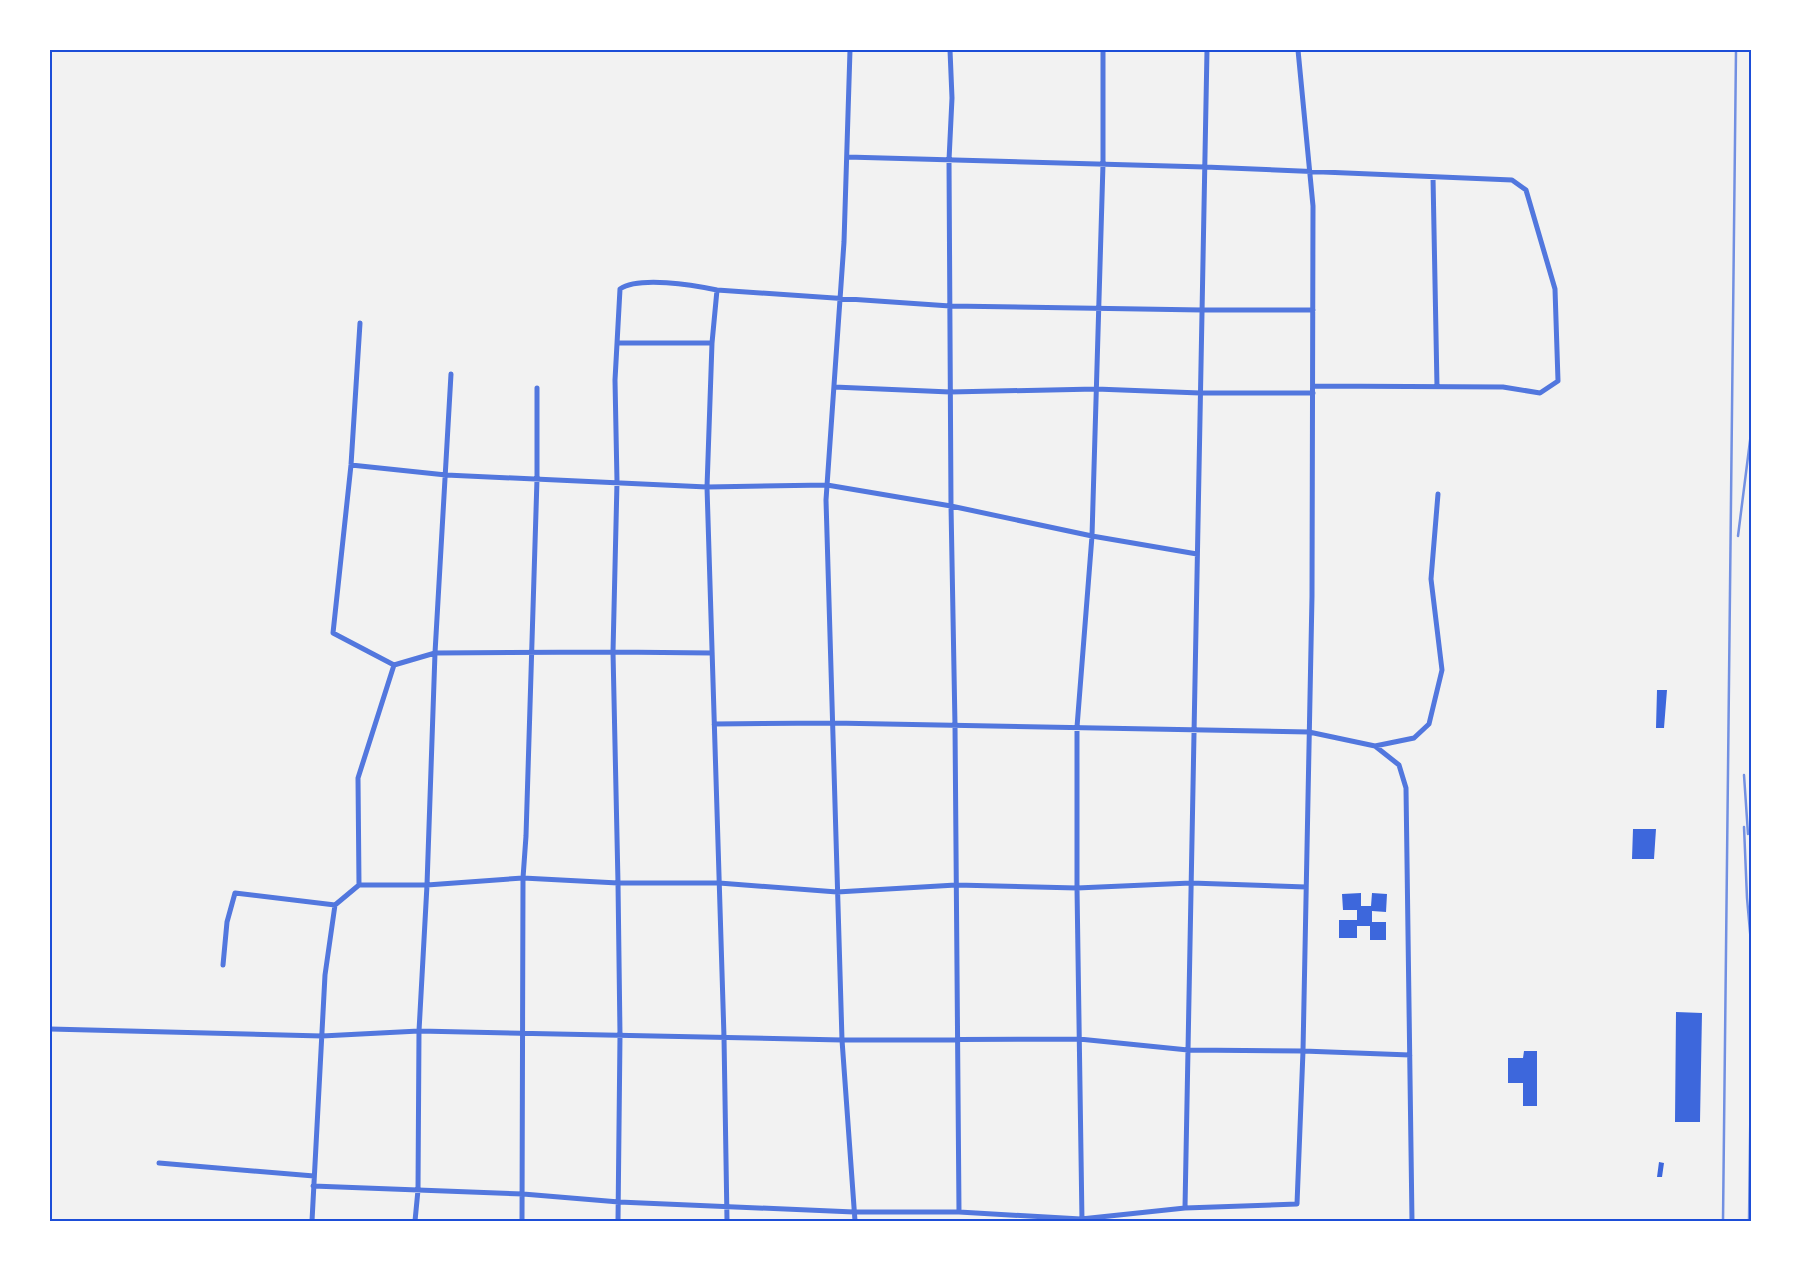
<svg xmlns="http://www.w3.org/2000/svg" width="1801" height="1271" font-family="'Exo 2',sans-serif">
<style>
.building{fill:#3d67dc}
.lines{fill:none;stroke-linecap:round;stroke-linejoin:round}
.minor{stroke:#5277de;stroke-width:5}
.rail{stroke:#7290e2;stroke-width:2.5}
.neatline{fill:none;stroke:#1d4ed8;stroke-width:2}
</style>
<rect width="100%" height="100%" fill="#f2f2f2"/>
<!-- building -->
<path class="building" d="M1657 690H1667L1664 728H1656Z
M1633 829H1656L1654 859H1632Z
M1361 893V906H1371L1372 893 1387 894 1386 912 1372 911V922H1386V940H1370V926H1357V938H1339V920H1357V910H1343L1342 894Z
M1676 1012 1702 1013 1700 1122H1675Z
M1524 1051H1537V1106H1523V1083H1508V1058H1523Z
M1659 1162 1664 1163 1662 1177H1657Z"/>
<g class="lines">
<!-- minor -->
<path class="minor" d="M850 50 844 242 826 500 842 1040 855 1221
M950 50 952 98 949 160 951 506 955 725 959 1212
M847 157 1205 167 1512 180 1526 190 1555 289 1558 381 1540 393 1503 387 1313 386
M1433 177 1437 387
M717 290 712 343 707 487 724 1037 727 1221
M360 323 351 465 333 633 394 665
M618 343H712
M834 387 950 392 1096 389 1200 393H1313
M351 465 446 475 707 487 827 485 951 506 1092 536 1197 554
M394 665 435 653 613 652 712 653
M714 724 833 723 1309 732 1375 746 1399 765 1406 788 1412 1221
M1375 746 1414 738 1429 724 1442 670 1431 579 1438 494
M359 885H427L523 878 618 883H719L837 892 956 885 1077 888 1191 883 1306 887
M223 965 227 922 235 893 335 905
M50 1029 322 1036 419 1031 842 1040 1079 1039 1188 1050 1303 1051 1410 1055
M159 1163 314 1176
M313 1186 523 1194 619 1202 854 1212H959L1081 1219 1185 1208 1297 1204 1303 1051 1312 596 1313 206 1298 50
M1185 1208 1207 50
M312 1221 325 975 335 905 359 885 358 778 394 665
M415 1221 418 1190 419 1031 427 885 435 653 451 374
M522 1221 523 878 526 836 537 479V388
M618 1221 620 1035 618 883 613 652 617 482 615 380 620 289C639 276 693 285 717 290L950 306 1202 310H1313
M1082 1221 1077 888V727L1092 536 1103 164V50"/>
<!-- rail -->
<path class="rail" d="M1738 536 1751 433
M1744 775 1748 834
M1744 827 1747 898 1751 943
M1723 1221 1736 50
M1749 1221 1751 1066"/>
</g>
<!-- border -->
<rect width="1801" height="1271" fill="none" stroke="#ffffff" stroke-width="102"/>
<rect x="51" y="51" width="1699" height="1169" class="neatline"/>
</svg>
